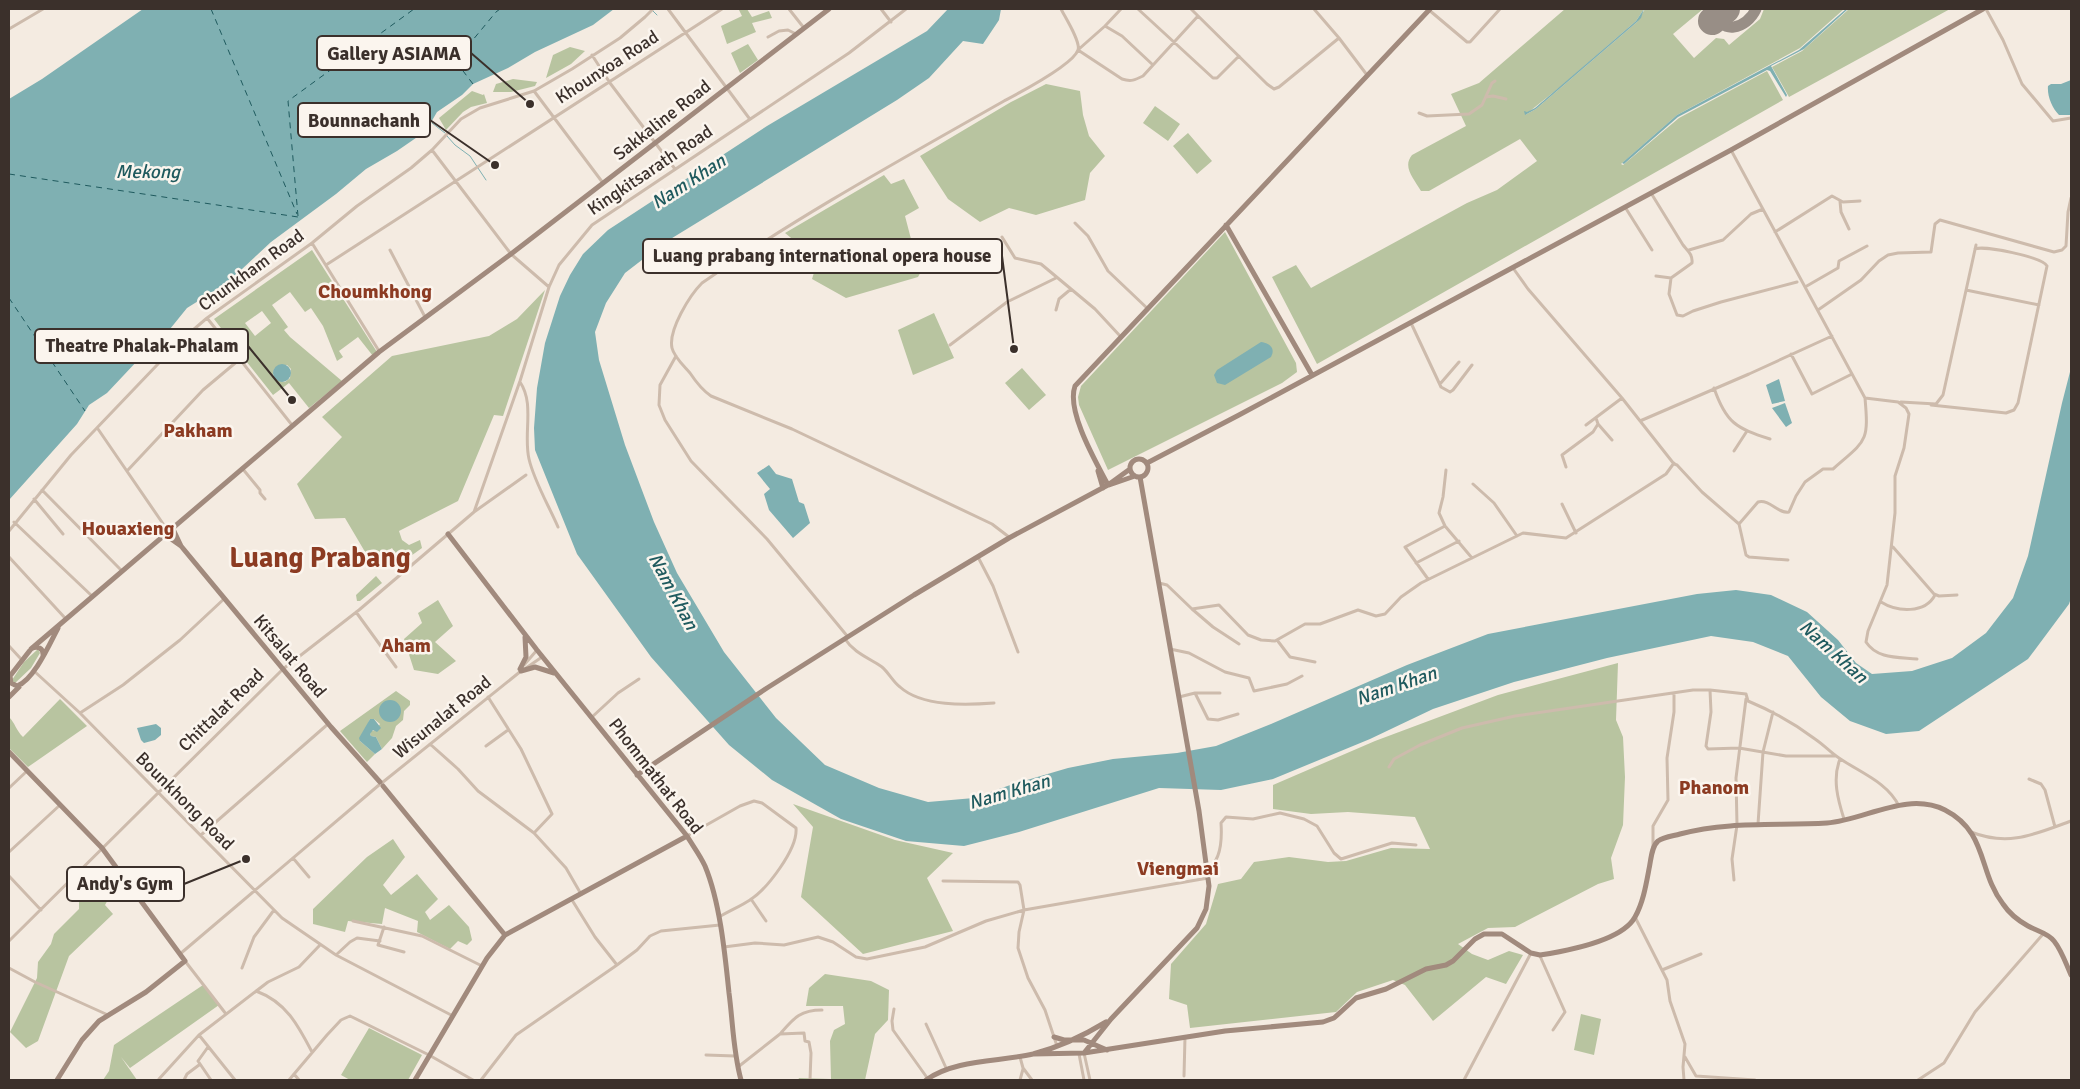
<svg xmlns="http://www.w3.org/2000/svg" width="2080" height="1089" font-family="Signika,sans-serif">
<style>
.green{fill:#b8c4a0;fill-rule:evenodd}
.water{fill:#7fb0b2}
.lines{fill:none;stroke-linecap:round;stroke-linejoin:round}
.stream{stroke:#7fb0b2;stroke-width:1}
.ferry{stroke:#1f5a5e;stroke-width:1;stroke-dasharray:6 5;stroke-linecap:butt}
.taxiway{stroke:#988e86;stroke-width:11}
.runway{stroke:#988e86;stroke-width:28}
.street{stroke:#cdbbac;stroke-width:3}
.secondary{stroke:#a18a7d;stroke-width:5}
.labels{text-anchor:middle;stroke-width:5;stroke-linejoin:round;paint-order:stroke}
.street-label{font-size:18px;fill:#3b302b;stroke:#fbf5ee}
.water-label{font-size:19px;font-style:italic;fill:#1f5a5e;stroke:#fbf5ee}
.quarter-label{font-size:20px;font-weight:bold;fill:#8c3b22;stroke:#fbf5ee}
.town-label{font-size:28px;font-weight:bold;fill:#8c3b22;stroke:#fbf5ee}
.leader{fill:none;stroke:#3b302b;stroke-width:2}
.callout-dot{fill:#3b302b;stroke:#fbf5ee;stroke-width:2}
.callout{fill:#fbf5ee;stroke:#3b302b;stroke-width:2}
.callout-label{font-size:19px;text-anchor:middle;font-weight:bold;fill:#3b302b}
</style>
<rect width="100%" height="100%" fill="#f4ebe1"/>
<!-- green -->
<path class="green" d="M741 9H747L752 17 769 11 772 18 752 23 756 32 727 44 721 26 742 16 739 10Z
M1565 9H1644L1636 21 1560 87 1525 115 1536 109 1637 22 1645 9H1703L1673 34 1694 58 1716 38 1724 39 1729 45 1760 19 1764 9H1844L1800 48 1677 115 1621 164 1623 165 1679 118 1767 71 1783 100 1317 364 1272 277 1296 265 1311 288 1467 203 1497 190 1537 161 1520 139 1429 191H1421C1414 179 1402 167 1412 155L1466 126 1451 94 1479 83Z
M1849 9H1950L1789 97 1772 67 1802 51Z
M748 44 758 60 740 73 731 53Z
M570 47 585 51 571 64 546 78 553 55Z
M513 79 537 82 535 86 511 92H493L496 84Z
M1046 84 1080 91 1083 115 1089 136 1105 156 1090 173 1085 200 1036 215 1009 208 980 222 948 199 920 156 1011 102Z
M472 91 483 95 484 94 487 103 471 107 463 112 446 130 439 118Z
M1155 106 1180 124 1168 141 1143 123Z
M1188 133 1212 161 1197 174 1173 146Z
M884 175 891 184 904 179 919 208 905 216 911 239H924L928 259 918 277 846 298 812 279 818 260 785 233Z
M1225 232 1296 363 1297 372 1282 383 1108 470 1079 405 1078 397 1081 386Z
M312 250 377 352 373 356 358 337 339 351 343 357 337 361 323 326 311 308 305 312 290 292 272 305 288 327 284 330 290 337 342 381 309 408 289 383 273 395 246 361 247 358 244 353H240L214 319ZM262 311 271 323 255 336 245 323ZM287 365 291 369 290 378 285 382 277 380 273 375 274 369Z
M545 290 503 416 494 415 458 501 399 531 402 540 409 545 420 540 422 548 401 563 392 548 371 562 345 518 315 519 297 484 342 437 322 417 392 356 489 336 517 319Z
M934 313 954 358 913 375 898 330Z
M1022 368 1046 395 1029 410 1005 383Z
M376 576 382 583 360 601H357L356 595Z
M438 600 453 626 435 642 456 661 438 674 414 670 404 639 422 623 418 613Z
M38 649 40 653 31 668 13 685 12 680 24 662Z
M1618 663 1616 720 1623 737 1625 777 1623 825 1611 858 1614 879 1598 884 1515 927 1488 928 1458 944 1472 954 1488 960 1509 951 1523 955 1506 984 1486 977 1433 1021 1405 985 1393 980 1357 992 1336 1012 1190 1028 1187 1005 1169 999 1171 964 1206 924 1218 884 1241 879 1254 862 1289 857 1328 862 1346 861 1391 848 1430 849 1415 817 1348 812 1311 814 1273 809V785L1375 741 1498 695Z
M396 691 410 701V705L404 711 403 720 396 726 392 738 382 749 376 737 371 736 370 734 371 731 376 730 380 724 374 719H370L360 741 375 754 367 762 340 731Z
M60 699 87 726 28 767 9 748V717C15 723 16 730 23 737Z
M793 804 895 840 953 853 927 878 953 931 863 954 801 897 813 827Z
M393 839 405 857 383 885 391 895 417 874 438 899 425 912 430 920 449 905 469 927 472 940 467 945 458 941 450 949 417 932 418 921 385 908 382 924 348 921 345 932 313 924V909L367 857Z
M96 878 110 896 105 905 113 914 69 956 38 1041 26 1048 10 1032 37 978 38 962 51 944 54 934 79 909V899Z
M825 974 871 981 889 990 888 1020 875 1034 865 1080H798L799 1078 831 1079 830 1041 834 1030 845 1024 843 1006H806L809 988Z
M203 985 219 1005 130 1068 121 1057 137 1080H103L109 1071 114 1045Z
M1581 1014 1601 1019 1594 1055 1574 1050Z
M369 1028 422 1055 408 1080H350L341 1075Z"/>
<!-- water -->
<path class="water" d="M143 9H614L593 25 535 52 508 68 473 84 462 95 437 112 426 131 397 151 366 169 336 194 271 242 227 283 187 308 170 329 150 344 139 359 107 393 89 405 77 424 9 500V99L42 79Z
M948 9H1001L999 20 983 44 963 41 929 78 897 100 664 243 625 273 606 303 595 332 599 360 625 445 654 522 677 573 724 652 776 718 825 765 879 788 928 802 974 798 1013 784 1068 768 1113 759 1177 753 1216 746 1271 724 1407 665 1488 634 1697 594 1736 590 1771 595 1807 612 1838 640 1856 663 1872 674 1912 671 1952 658 1986 633 2013 598 2028 556 2062 403 2071 368V598L2069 604 2028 659 1919 731 1886 734 1850 721 1821 697 1788 656 1753 642 1711 636 1607 658 1514 682 1433 709 1370 739 1273 779 1221 790 1159 788 1019 832 964 846 906 841 841 819 772 780 729 745 651 657 577 554 535 450 534 428 537 388 545 343 560 296 570 275 583 254 608 230 767 126 927 31Z
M1644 9 1641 18 1637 22 1536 109 1525 115 1524 111 1527 112 1535 108 1636 21Z
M1846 9H1848L1804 49 1771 66 1787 95 1786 97 1770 71 1767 70 1678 117 1624 164 1622 163 1677 115 1799 50Z
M2071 80V115H2059C2052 108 2047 96 2048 86L2051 84H2061Z
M1261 342C1269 343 1276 348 1271 357L1225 385 1217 383 1214 375 1217 370Z
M273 373a9 9 0 1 1 18 0a9 9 0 1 1-18 0Z
M1779 379 1785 401 1772 404 1766 385Z
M1785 403 1792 423 1786 427 1772 408Z
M769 465 776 474 792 479 799 502 804 504 810 523 793 538 769 510 764 494 770 489 757 473Z
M379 711a11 11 0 1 1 22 0a11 11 0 1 1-22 0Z
M370 719H374L381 728 377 732 373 730 370 734 371 736 376 737 382 749 375 754 360 741 359 738Z
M156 724 161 728V735L155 740 144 743 141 740 137 728Z"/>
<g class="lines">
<!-- stream -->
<path class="stream" d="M651 9 657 15
M432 123 445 133
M447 136 455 145 470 156 486 180"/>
<!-- ferry -->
<path class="ferry" d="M211 9 297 214
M473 84 460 67 462 53 496 12 500 9
M9 174 298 217
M298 216 288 101 414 9
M9 298 85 411"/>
<!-- taxiway -->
<path class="taxiway" d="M1716 9C1719 37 1747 29 1756 9"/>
<!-- runway -->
<path class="runway" d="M1712 21 1726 9"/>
<!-- street -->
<path class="street" d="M668 9 749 118
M789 9 804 28
M881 9 891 22
M1138 9 1213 78H1217L1239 56
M1191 9 1267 84 1274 89 1279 87 1339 38
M1314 9 1339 38 1367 75
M1986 9 2003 40 2022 84 2053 121 2071 118
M1429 10 1467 42H1470L1500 9
M1105 26 1122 36 1153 65
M9 29 43 9
M768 37 779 31 788 30 796 34
M1079 49 1105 26 1121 9
M1078 50 1122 79C1131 82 1135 80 1143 76L1198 16
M592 55 610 83 675 169
M534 91 603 183
M1486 97 1493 96 1506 99
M1419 113 1427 116 1469 114 1482 105 1492 83 1495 81
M432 150 511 254 549 287
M1731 150 1865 398C1869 443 1866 440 1833 469H1823L1805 482 1796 496 1789 512C1778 514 1770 499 1758 502L1739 524 1746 555 1749 557 1788 560
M1651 193 1683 245C1688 251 1693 255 1692 263L1671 278 1669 294 1677 315 1683 316 1693 311 1721 302 1797 282
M1840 201 1841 212 1849 229
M1625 207 1652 250
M1075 223 1088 236 1108 271 1148 309
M1775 232 1832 196 1843 202 1860 201
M1002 237 1015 258 1041 264 1095 309 1121 337
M312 243 379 351
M390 250 425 317
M1689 250 1723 240 1751 214 1763 209
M326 265 722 9
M1513 268 1528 289 1622 398 1674 464 1677 465 1702 492 1739 524
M1656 276 1671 278
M1805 287 1838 268 1839 261 1867 246
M1966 290 2039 305
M1056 310 1059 299 1071 289
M1818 310 1861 280 1879 261 1888 255 1898 253 1931 252 1935 224 1940 220 2054 252 2062 250 2066 246 2068 212 2071 198
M207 318 292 425
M1411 323 1441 387 1450 392 1453 390 1472 365
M950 345 1007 302 1056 278
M1791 354 1812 394 1852 374
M676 356 660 385 659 405 665 420 691 461 767 539 848 637
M520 382C535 404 523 434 529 459 534 481 549 506 558 527
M1440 384 1459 362
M1714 388C1726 423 1736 428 1770 439
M1865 398 1898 402 1906 408 1909 414 1904 448 1895 476V513L1887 585 1868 631 1866 642C1877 659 1898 657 1917 659
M1901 402 1936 404 1943 395 1976 245
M1931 405 2006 413 2014 410 2018 403 2047 266C2042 257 1984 245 1975 249
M1640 421 1749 374 1832 336
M1598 424 1612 440
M1586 425 1622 398
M98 429 168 531
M1734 451 1747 431
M1566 467 1562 455 1593 432 1598 424 1596 418
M242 468 260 490V493L265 499
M1446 470 1443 497 1439 513 1445 526 1472 558
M127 471 203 390 240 359
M1473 484 1494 503 1517 536
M42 490 121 570
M34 499 63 534
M1562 504 1576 533
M474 512 526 475
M14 522 92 596
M9 531 71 455 179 342 207 318 312 243 357 206 411 168 432 150 461 119 480 108 534 91 572 69 620 38 645 17 653 9
M1009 537 992 524 792 429 711 396C702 390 696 382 690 373 684 366 674 357 672 348 668 330 690 295 702 283 798 216 902 159 1004 101 1019 93 1073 65 1078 50 1081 42 1065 17 1061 9
M1893 547 1934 594 1939 596 1957 595
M9 557 65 618
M978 557 993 586 1018 652
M1416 563 1459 541
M1428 579 1405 547 1445 526
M1159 583 1167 585 1192 609 1219 605 1248 635 1261 640 1275 641 1305 624H1320L1358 610 1376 616 1385 614 1401 597 1421 583 1523 533 1566 538 1666 474 1674 463
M1881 602C1897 612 1925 614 1935 595
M1192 609 1213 627 1239 644
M356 612 396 667
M845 639C854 653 869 658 882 667 889 673 893 682 900 687 922 707 967 705 994 703
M1277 640 1290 657 1315 662
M9 646 21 659
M1170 649 1189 653 1225 672 1249 678 1254 691 1287 684 1302 676
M524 665 537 650
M526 668 542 657
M34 671 80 713 282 918 336 955 453 1016
M1710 690 1711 712 1706 746 1708 749 1739 748 1786 756H1835
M1195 693 1208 719 1218 720 1238 714
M488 697 521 749 552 814 534 833
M1179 697 1195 693H1220
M80 713 123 685 180 640 225 598
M592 717 618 693 639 679
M430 744 458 769 478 791 534 833 566 868 581 894
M486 746 508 730
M1840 759C1832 779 1838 800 1844 819
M1389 767 1394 759 1420 745 1462 728 1515 716 1693 690H1710L1746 694 1748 701C1772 711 1795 724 1815 739 1824 745 1831 753 1839 758 1861 773 1887 782 1899 806
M2029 779 2041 784 2045 790 2055 827
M383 782 521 671
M9 788 27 771
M1758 824 1763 752 1773 712
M1971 832C2009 847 2035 834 2071 821
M201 835 328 724
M687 836 740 806 754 801 762 803 796 828C798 849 767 889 750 900 741 906 729 911 719 917
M1653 847V826L1668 800 1667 758 1674 712V693
M9 852 60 805
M293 858 309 877
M1207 869C1222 861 1222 838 1221 823L1226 817 1253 819 1280 813 1304 819 1317 826 1334 853 1341 859 1392 843 1416 845
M9 876 41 910
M1734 880 1732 859 1737 825 1736 778 1746 699
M943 881 1018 882 1020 885 1024 910 1019 932 1018 948 1028 978 1045 1010 1057 1046
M751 899 766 921
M572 900 595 937 617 965 637 950 650 936 661 931 720 925
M1635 917 1667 980 1670 1001 1685 1044 1683 1067 1684 1080
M353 921 422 936 482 966
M384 927 378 945 404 952
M9 941 283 669 359 610 474 512 520 381 549 287 559 265 592 225 849 53 906 9
M724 947 755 943 784 945 818 937 833 942 856 957 867 959 925 947 986 921 1024 910 1208 878
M180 954 379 785
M336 955 350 942 357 938 380 941
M1540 956 1565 1012 1553 1030
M185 961 226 1014
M9 968 35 982 108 1015
M242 968 254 937 274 910
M1662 970 1701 954
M256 991C286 1002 298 1025 312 1052
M894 1009 892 1021 893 1030 928 1079
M926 1024 947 1070
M780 1034C794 1018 800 1010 822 1010
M199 1035 235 1080
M208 1047 198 1061 211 1080
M1084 1053 1090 1080
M1079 1054 1084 1080
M706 1055 735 1056
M1020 1057 1023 1068 1032 1080
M1685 1057 1696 1076 1755 1080
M738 1067 780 1034 804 1033 805 1041 809 1042 811 1053 810 1080
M294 1074 299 1080
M1184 1076 1185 1037
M159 1079 199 1035 268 982 299 967 320 945
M184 1080 187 1074 199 1065
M289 1080 327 1035 341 1020 350 1016 429 1055 473 1080
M481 1080 516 1035 617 965
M1020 1080 1023 1069
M1464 1080 1531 953
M1918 1080 1944 1063 1975 1012 2044 933"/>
<!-- secondary -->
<path class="secondary" d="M1226 225 1312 375
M1130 468a9 9 0 1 1 18 0a9 9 0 1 1-18 0Z
M1147 463 1239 415 1731 150 1983 9
M1098 471 1103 488
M1108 485C1096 462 1066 411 1075 386L1430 9
M1109 485 1135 476
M172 527 181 546
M164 534 181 546 331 727 380 782
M448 534 537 650 687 836C693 846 700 855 705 866 720 902 725 954 729 993 733 1023 733 1051 741 1080
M31 649 379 352 511 254 829 9
M43 656C44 648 37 645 31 649L10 676 11 683 17 686C34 680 50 643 58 628
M520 669 526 657 525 637
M521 671 535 667 554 673
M9 697 19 687
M9 752 102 848 185 961 146 992 99 1021 82 1040 57 1080
M637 775 767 688 914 595 1009 538 1108 485 1130 469
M383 786 505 935
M1054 1037 1064 1040H1084L1107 1050
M1084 1053 1225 1031 1323 1022 1334 1018 1356 998 1386 989 1426 969 1446 965 1453 961 1475 939 1484 934H1502L1531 953 1540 955C1566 951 1622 941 1635 917 1643 903 1646 885 1649 869 1651 861 1651 847 1658 841 1664 837 1673 836 1680 834 1728 821 1777 826 1827 823 1865 820 1907 791 1945 810 1988 832 1978 872 2003 904 2009 913 2019 921 2028 926 2037 931 2048 933 2054 941 2062 951 2066 964 2071 975
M1033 1054 1084 1053 1111 1019 1197 928 1206 909 1209 886 1199 811 1140 477
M415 1080 487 958 505 935 687 836
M926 1080C956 1059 999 1062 1033 1054 1060 1047 1083 1036 1106 1022"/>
</g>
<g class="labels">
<!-- street labels -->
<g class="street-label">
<text transform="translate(607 67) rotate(-33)" y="6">Khounxoa Road</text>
<text transform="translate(662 120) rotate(-38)" y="6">Sakkaline Road</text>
<text transform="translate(650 170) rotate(-34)" y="6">Kingkitsarath Road</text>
<text transform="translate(251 270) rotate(-36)" y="6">Chunkham Road</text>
<text transform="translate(290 656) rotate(50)" y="6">Kitsalat Road</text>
<text transform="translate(221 710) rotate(-44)" y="6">Chittalat Road</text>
<text transform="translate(442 717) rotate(-39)" y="6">Wisunalat Road</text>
<text transform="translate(656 776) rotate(52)" y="6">Phommathat Road</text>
<text transform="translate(185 801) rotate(45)" y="6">Bounkhong Road</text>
</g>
<!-- water labels -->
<g class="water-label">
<text x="148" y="178">Mekong</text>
<text transform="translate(688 181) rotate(-33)" y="7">Nam Khan</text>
<text transform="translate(674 591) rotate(62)" y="7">Nam Khan</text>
<text transform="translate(1834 651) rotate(42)" y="7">Nam Khan</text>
<text transform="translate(1396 685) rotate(-19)" y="7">Nam Khan</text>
<text transform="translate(1009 791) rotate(-16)" y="7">Nam Khan</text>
</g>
<!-- quarter labels -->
<g class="quarter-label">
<text x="375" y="298">Choumkhong</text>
<text x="198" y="437">Pakham</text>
<text x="128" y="535">Houaxieng</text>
<text x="406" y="652">Aham</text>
<text x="1714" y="794">Phanom</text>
<text x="1178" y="875">Viengmai</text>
</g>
<!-- town labels -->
<g class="town-label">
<text x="320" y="567">Luang Prabang</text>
</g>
</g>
<!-- callouts -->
<path class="leader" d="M530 104L471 53M495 165L430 120M1014 349L1002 256M292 400L248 346M246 859L184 884"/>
<g class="callout-dot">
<circle cx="530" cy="104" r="5"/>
<circle cx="495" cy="165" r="5"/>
<circle cx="1014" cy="349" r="5"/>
<circle cx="292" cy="400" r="5"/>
<circle cx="246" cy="859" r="5"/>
</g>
<g class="callout">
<rect x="317" y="36" width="154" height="34" rx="5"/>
<rect x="298" y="103" width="132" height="34" rx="5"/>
<rect x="643" y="239" width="359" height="34" rx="5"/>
<rect x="35" y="329" width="213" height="34" rx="5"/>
<rect x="67" y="867" width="117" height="34" rx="5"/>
</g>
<g class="callout-label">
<text x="394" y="60">Gallery ASIAMA</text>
<text x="364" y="127">Bounnachanh</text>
<text x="822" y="262">Luang prabang international opera house</text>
<text x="142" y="352">Theatre Phalak-Phalam</text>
<text x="125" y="890">Andy's Gym</text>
</g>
<!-- border -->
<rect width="2080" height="1089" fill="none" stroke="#3b302b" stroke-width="20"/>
</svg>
